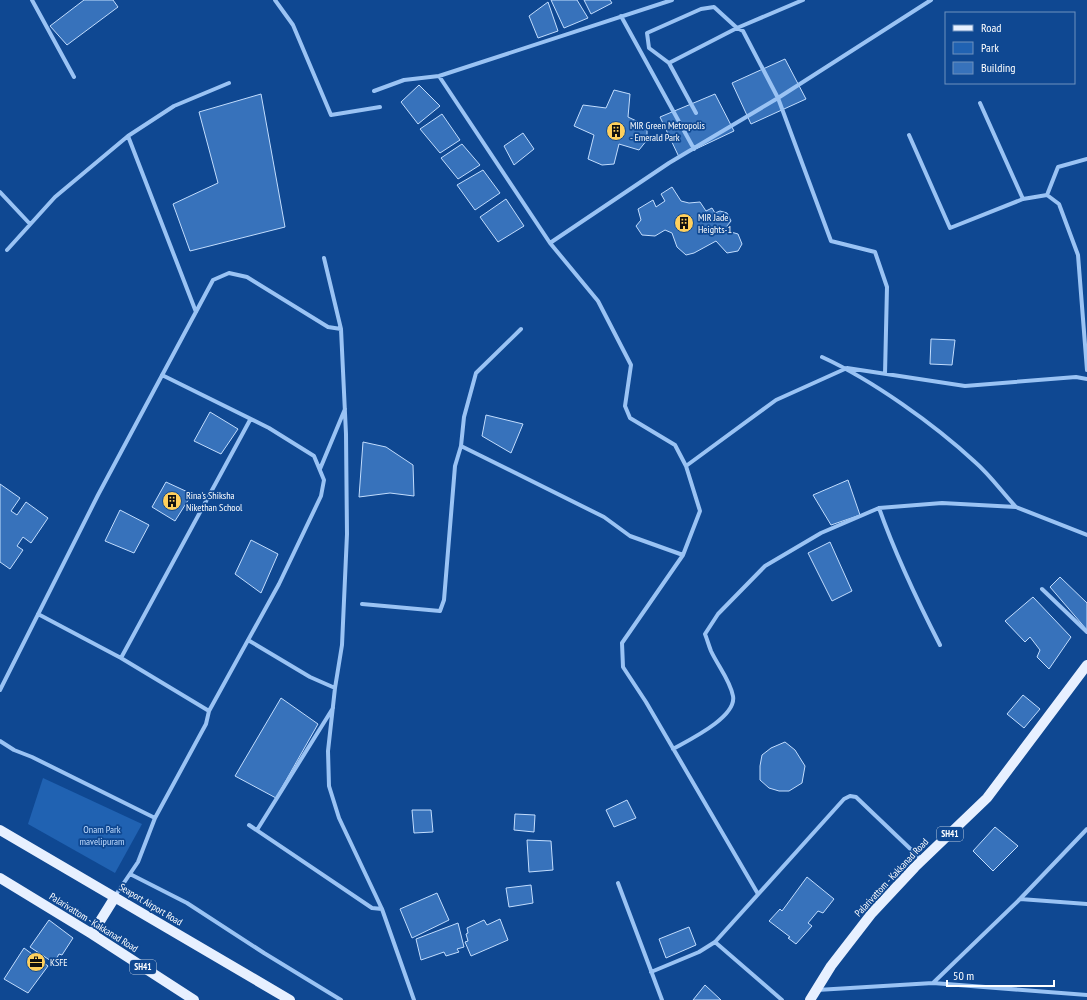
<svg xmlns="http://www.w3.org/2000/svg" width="1087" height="1000" font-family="'PT Sans Narrow',sans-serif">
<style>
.green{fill:#2062b2}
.building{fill:#3772bb;stroke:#c2ddfe}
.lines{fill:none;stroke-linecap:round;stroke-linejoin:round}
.street{stroke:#9ac3f4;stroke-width:4}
.primary{stroke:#e7f0ff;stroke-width:10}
.labels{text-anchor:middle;stroke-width:3.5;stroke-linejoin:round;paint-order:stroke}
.shield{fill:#0f4892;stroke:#b7c8de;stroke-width:1}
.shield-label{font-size:9px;font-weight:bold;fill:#fff}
.poi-label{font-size:10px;fill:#fff;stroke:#0f4892;text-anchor:start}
.park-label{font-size:10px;fill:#c2ddfe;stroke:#0f4892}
.street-label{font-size:10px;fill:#fff;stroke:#0f4892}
</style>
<rect width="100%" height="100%" fill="#0f4892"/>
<!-- green -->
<path class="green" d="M43 778 142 824 115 873 28 824Z"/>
<!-- building -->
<path class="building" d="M84 0H113L118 7 67 45 50 26Z
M551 0H577L588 18 564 28Z
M584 0H610L612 3 591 14Z
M548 2 558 31 538 38 529 16Z
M785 59 806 99 751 124 732 83Z
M419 85 440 106 418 124 401 102Z
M614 90 630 94 628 117 647 126V140L639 150 619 144 614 164 602 165 588 159 594 135 574 126 583 105 606 108Z
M261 94 285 227 190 251 173 204 218 183 199 112Z
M715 94 734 131 679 157 660 117Z
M442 114 460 140 440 153 420 129Z
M523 133 534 149 514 165 504 146Z
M462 144 480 165 458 179 441 158Z
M483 170 500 193 475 210 457 185Z
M672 187 681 201 689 203 700 202 706 211 712 208 715 213 720 211 727 213 731 221 727 226 731 232 738 234 742 244 738 251 727 253 716 241 694 253 686 255 677 247 672 233 665 230 655 236 642 235 636 226 641 220 638 209 653 200 656 207 665 201 661 194Z
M506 199 524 226 498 242 480 217Z
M931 339 955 340 952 365 930 364Z
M210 412 238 429 221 454 194 441Z
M486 415 523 424 511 453 482 436Z
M363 442 386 447 413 465 414 496 390 493 359 497Z
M848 480 860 515 831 525 813 495Z
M166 482 192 494 175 521 152 507Z
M0 484 20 498 11 511 17 515 26 502 48 518 31 543 23 537 17 546 23 550 10 569 0 562Z
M120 510 149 525 134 553 105 541Z
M251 540 278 554 261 593 235 574Z
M830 542 852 591 832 601 808 553Z
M1060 577 1087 603V630L1050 587Z
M1033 597 1071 637 1049 669 1037 657 1040 650 1030 637 1025 642 1005 621Z
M1023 695 1040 709 1024 728 1007 714Z
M281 698 318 724 276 798 235 776Z
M785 742 795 750 805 766 802 783 789 791H779L769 788 760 780V766L762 755 771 748Z
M627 800 636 818 614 827 606 810Z
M412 810H431L433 832 414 833Z
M515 814 535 815 534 832 514 830Z
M995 827 1018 846 993 871 973 851Z
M527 840 551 841 553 870 529 872Z
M807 877 834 899 823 913 818 911 808 923 812 926 796 944 788 938 790 937 769 921 780 909 782 911Z
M531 885 533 903 509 907 506 888Z
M437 893 449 920 412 938 400 909Z
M500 919 508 940 471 956 465 942 468 941 466 934 468 933 467 928 484 920 487 925Z
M49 920 73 938 62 955 59 954 54 963 30 947Z
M458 923 464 947 457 949 459 952 446 956 444 952 421 960 416 939Z
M689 927 696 945 666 958 659 939Z
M24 948 48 966 28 993 4 979Z
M705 985 721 1000H693Z"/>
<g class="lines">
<!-- street -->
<path class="street" d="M32 0 74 77
M275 0 293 25 331 115 380 107
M621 16 694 149
M669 63 649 48 647 33 701 9 714 7 737 28 803 0
M439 76 550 243 598 301 631 365 625 406 630 418 675 445 686 466 700 511 683 555 622 643 623 667 646 702 758 894
M374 91 404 80 439 76 672 0
M980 103 1023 199
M909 135 950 228 1023 199 1047 195 1059 204 1078 255 1087 370
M128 136 196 312
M0 192 30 224
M1047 195 1058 167 1087 159
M550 243 669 163 778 98 743 31 737 28 669 63 696 113
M7 250 55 197 128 136 174 106 229 83
M324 258 341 329 346 434 347 534 342 645 335 688
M521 329 476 373 464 417 461 446 604 517 630 536 683 555
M822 357C872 380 934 424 975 462 990 475 1002 492 1016 507
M885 374 887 287 875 252 831 241 778 98 931 0
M686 466 776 400 847 368 965 386 1076 377 1087 379
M320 469 345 409
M879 508C896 556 917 600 940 645
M1042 589 1087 632
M362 604 440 611 444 600 455 466 461 446
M38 614 121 658 209 711
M248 640 310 677 335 688 328 751 329 786 339 818 382 909 414 1000
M121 658 250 420
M0 690 98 495 213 280 229 273 247 277 328 327 341 329
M0 741 14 750 32 757 155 818
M673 749C689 740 737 717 733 696 730 680 718 666 711 651 709 646 707 639 705 634L718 614 765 566 821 533 879 508 942 503 1016 507 1087 535
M249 825 372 908 382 909
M257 830 333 708
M130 874 187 903 264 953 341 1000
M618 883 662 1000
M115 896 138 862 155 818 206 724 209 711 279 584 321 496 324 480 314 456 269 428 162 375
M1020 899 1087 904
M715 942 782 1000
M651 972 699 952 715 942 844 799 850 796 856 797 922 860
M933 983 1020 899 1087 829
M817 990 933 983 1087 995"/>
<!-- primary -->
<path class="primary" d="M0 830 290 1000
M0 878 92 934 194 1000
M92 934 115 897
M810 1000 831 966 872 913 915 867 987 798 1087 665"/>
</g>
<!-- icons -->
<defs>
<g id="building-disc" transform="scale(1)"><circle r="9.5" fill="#ffd05d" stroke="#0f4892"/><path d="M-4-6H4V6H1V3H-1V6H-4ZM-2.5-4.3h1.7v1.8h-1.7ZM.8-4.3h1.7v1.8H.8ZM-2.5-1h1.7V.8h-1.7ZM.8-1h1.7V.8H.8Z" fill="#111"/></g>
<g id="office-disc" transform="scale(1)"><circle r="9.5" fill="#ffd05d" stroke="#0f4892"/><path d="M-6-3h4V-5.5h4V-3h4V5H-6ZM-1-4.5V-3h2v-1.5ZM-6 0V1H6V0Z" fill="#111"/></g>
</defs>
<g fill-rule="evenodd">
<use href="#building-disc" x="616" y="131"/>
<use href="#building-disc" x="684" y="223"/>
<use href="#building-disc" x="172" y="501"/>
<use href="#office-disc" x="36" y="962"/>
</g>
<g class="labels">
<!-- shield labels -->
<g class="shield">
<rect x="937" y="827" width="26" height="14" rx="3"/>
<rect x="130" y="960" width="26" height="14" rx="3"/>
</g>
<g class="shield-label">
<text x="950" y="837">SH41</text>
<text x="143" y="970">SH41</text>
</g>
<!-- poi labels -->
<g class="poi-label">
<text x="630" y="129">MIR Green Metropolis<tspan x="630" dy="12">- Emerald Park</tspan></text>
<text x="698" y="221">MIR Jade<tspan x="698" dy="12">Heights-1</tspan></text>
<text x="186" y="499">Rina's Shiksha<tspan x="186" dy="12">Nikethan School</tspan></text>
<text x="50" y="966">KSFE</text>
</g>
<!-- park labels -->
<g class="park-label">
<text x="102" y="833">Onam Park<tspan x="102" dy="12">mavelipuram</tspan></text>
</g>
<!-- street labels -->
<g class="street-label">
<text transform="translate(891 877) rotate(-47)" y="4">Palarivattom - Kakkanad Road</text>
<text transform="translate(151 904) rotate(31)" y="4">Seaport Airport Road</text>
<text transform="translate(94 922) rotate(32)" y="4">Palarivattom - Kakkanad Road</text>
</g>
</g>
<!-- legend -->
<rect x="945" y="12" width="130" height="72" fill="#0f4892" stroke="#6f91be"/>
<rect x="953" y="25" width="20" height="6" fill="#e7f0ff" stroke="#6f91be"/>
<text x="981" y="32" font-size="12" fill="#ffffff">Road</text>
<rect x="953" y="42" width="20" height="12" fill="#2062b2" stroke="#6f91be"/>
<text x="981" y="52" font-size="12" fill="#ffffff">Park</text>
<rect x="953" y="62" width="20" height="12" fill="#3772bb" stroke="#6f91be"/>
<text x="981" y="72" font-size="12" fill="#ffffff">Building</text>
<!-- scale -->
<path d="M947 980v6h107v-6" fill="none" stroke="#ffffff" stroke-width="2"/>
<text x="953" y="980" font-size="12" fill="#ffffff" stroke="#0f4892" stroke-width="3" paint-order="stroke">50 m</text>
</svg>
